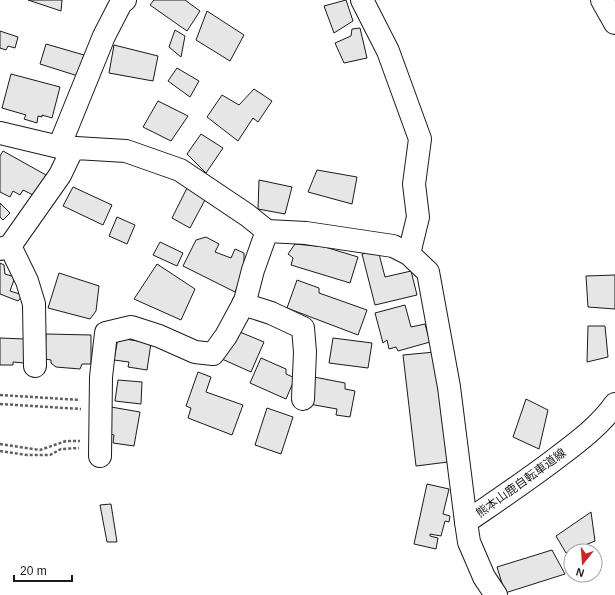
<svg xmlns="http://www.w3.org/2000/svg" width="615" height="595" font-family="Arial,'Noto Sans JP',sans-serif">
<style>
.building{fill:#e6e6e6;stroke:#1a1a1a}
.lines{fill:none;stroke-linecap:round;stroke-linejoin:round}
.minor-casing{stroke:#1a1a1a;stroke-width:24}
.major-casing{stroke:#1a1a1a;stroke-width:24}
.path{stroke:#5f5f5f;stroke-width:2.5;stroke-dasharray:3 2;stroke-linecap:butt}
.minor{stroke:#fff;stroke-width:22}
.major{stroke:#fff;stroke-width:22}
.labels{text-anchor:middle;stroke-width:3;stroke-linejoin:round;paint-order:stroke}
.street-label{font-size:12px;fill:#1a1a1a;stroke:#fff}
</style>
<rect width="100%" height="100%" fill="#fff"/>
<!-- building -->
<path class="building" d="M28 0H62L61 11Z
M154 0H185L200 11 187 31 150 5Z
M346 0 353 21 334 33 324 6Z
M207 11 244 35 230 61 196 40Z
M360 28 367 58 344 63 335 43 351 36 352 29Z
M175 30 185 36 181 57 169 47Z
M0 31 18 37 15 48 8 46 6 50 0 48Z
M46 44 84 55 78 76 40 64Z
M114 45 158 56 153 81 109 73Z
M177 68 199 81 190 97 168 81Z
M11 74 60 87 52 118 42 115V117L38 116 37 123 24 119 26 115 2 108Z
M254 89 272 101 258 122 253 118 238 141 207 117 222 95 239 105Z
M158 101 188 116 171 141 143 127Z
M201 134 223 148 206 173 187 154Z
M3 151 46 175 35 196 23 190 20 195 13 191 10 197 0 192V156Z
M317 170 357 177 352 204 308 192Z
M259 180 292 187 285 214 258 209Z
M73 187 112 205 103 225 63 206Z
M187 188 206 198 190 228 172 218Z
M0 203 10 213 3 220 0 217Z
M117 217 135 225 127 244 109 236Z
M206 237 219 244 215 252 231 258 235 249 244 253V275L235 292 183 266 196 240Z
M160 242 183 253 177 266 153 255Z
M295 244 325 247 358 257 350 283 291 265 293 258 288 254Z
M378 250 385 277 411 271 417 295 375 305 362 254Z
M0 263 4 265 5 274 15 277 10 291 23 295 18 301 0 294Z
M157 264 195 289 181 320 134 299Z
M59 273 99 286 96 311 90 319 48 308Z
M615 275V309L588 307 586 276Z
M297 280 319 288V293L367 310 358 335 287 308Z
M405 305 411 327 425 324 430 342 398 351 396 347 389 349 387 340 383 343 375 313Z
M588 326H605L608 357 587 362Z
M235 330 264 342 251 372 222 359Z
M46 334 91 335V364H82L80 369 56 367 51 363V360L45 359Z
M0 338 25 339 24 363 13 362V365H0Z
M118 338 151 343 147 370 128 367 129 362 114 360Z
M333 338 372 343 368 368 329 363Z
M435 352 448 462 416 466 403 355Z
M261 358 286 369V374L295 378 286 399 250 383Z
M198 372 211 377 206 392 243 405 232 435 188 418 191 408 186 406Z
M314 377 345 383V389L355 391 350 417 336 415 337 409 309 404Z
M118 380 142 382 141 404 115 401Z
M526 399 548 410 539 449 513 437Z
M111 407 140 412 134 446 113 443 114 435 106 433Z
M267 408 293 417 281 454 255 445Z
M427 484 449 489 443 514 450 516 449 522 445 521 441 536 430 534V536L438 538 436 549 414 544Z
M111 504 117 542H107L100 505Z
M591 512 595 541 566 553 556 536Z
M552 550 565 574 505 593 497 567Z"/>
<g class="lines">
<!-- minor casing -->
<g class="minor-casing">
<path id="minor" d="M362 0 388 51 420 139 414 184 418 217 409 254
M0 133 59 147 126 151 180 170 247 215 267 231 306 233 393 246 409 254 428 272 449 387 466 522
M59 147 104 36 121 3 125 0
M10 246 27 281 34 304 35 366
M0 249 10 246 60 175 73 148
M243 304 271 313 303 328 305 352 303 399
M100 456 101 377 106 333 131 327 159 336 195 352 213 354 226 336 245 301 253 270 267 231"/>
</g>
<!-- major casing -->
<g class="major-casing">
<path id="major" d="M602 0 615 23
M496 595 484 577 469 542 466 522C495 502 525 482 554 460 575 444 600 426 615 404"/>
</g>
<!-- path -->
<path class="path" d="M0 395 80 400
M0 404 81 409
M0 444 40 450 66 441H80
M0 451 27 455H50L61 449 79 448"/>
<!-- minor -->
<use href="#minor" class="minor"/>
<!-- major -->
<use href="#major" class="major"/>
</g>
<g class="labels">
<!-- street labels -->
<g class="street-label">
<text transform="translate(521 483) rotate(-36)" y="4">熊本山鹿自転車道線</text>
</g>
</g>
<!-- north arrow -->
<g transform="translate(583 563) rotate(197)"><circle r="19" fill="#ffffff" stroke="#a3a3a3"/>
<path d="M0-3L7 15L0 10L-7 15Z" fill="#c62828"/>
<text y="-6" font-size="11" font-weight="bold" text-anchor="middle" fill="#1a1a1a">N</text>
</g>
<!-- scale -->
<path d="M14 575v6h58v-6" fill="none" stroke="#1a1a1a" stroke-width="2"/>
<text x="20" y="575" font-size="12" fill="#1a1a1a" stroke="#ffffff" stroke-width="3" paint-order="stroke">20 m</text>
</svg>
